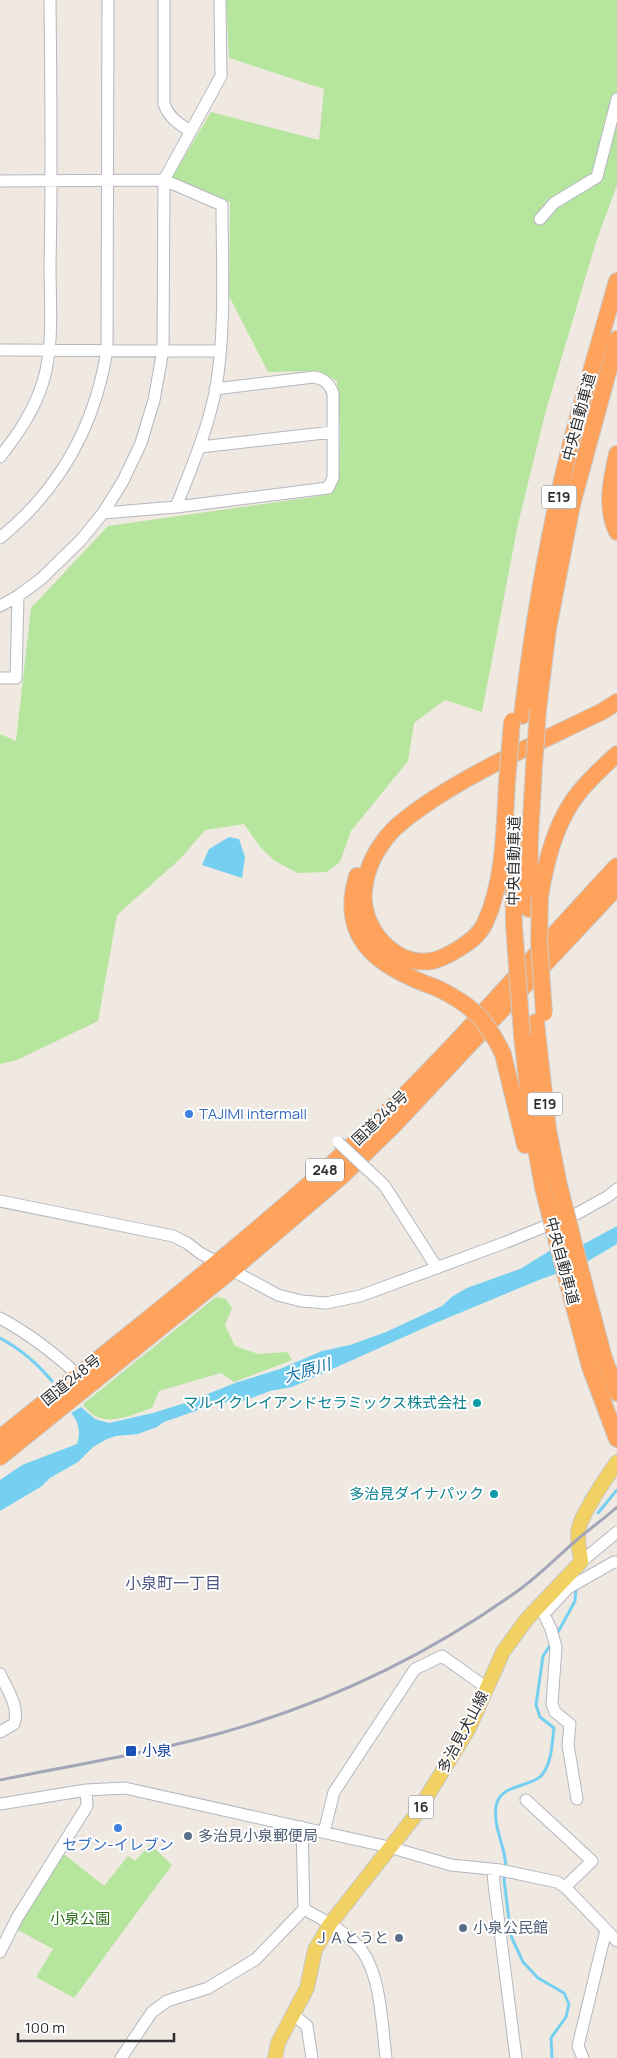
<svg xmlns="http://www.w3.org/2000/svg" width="617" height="2058" font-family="Manrope,'Noto Sans JP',sans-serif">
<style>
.green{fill:#b6e59e}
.water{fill:#75cff0}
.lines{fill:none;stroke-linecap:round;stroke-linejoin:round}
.stream{stroke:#75cff0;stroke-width:3}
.minor-casing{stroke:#b4b7c1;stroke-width:13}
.major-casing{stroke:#c9c9c9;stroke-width:16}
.highway-casing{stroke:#c9c9c9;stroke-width:18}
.minor{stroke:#fff;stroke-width:11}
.major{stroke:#f2d163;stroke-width:14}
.highway{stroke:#ffa35c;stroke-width:16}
.rail{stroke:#a3a6b8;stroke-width:3}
.minor-bridge-casing{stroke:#b4b7c1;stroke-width:13;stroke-linecap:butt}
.highway-bridge-casing{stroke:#c9c9c9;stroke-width:18;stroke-linecap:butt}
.minor-bridge{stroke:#fff;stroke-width:11}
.highway-bridge{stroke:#ffa35c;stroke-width:16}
.shop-dot{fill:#3f7fe0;stroke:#fff;stroke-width:2}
.culture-dot{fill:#0f9aa8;stroke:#fff;stroke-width:2}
.transit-dot{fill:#1a4fb4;stroke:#fff;stroke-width:2}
.service-dot{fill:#5c6f8a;stroke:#fff;stroke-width:2}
.labels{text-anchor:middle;stroke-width:4;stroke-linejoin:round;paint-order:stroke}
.shield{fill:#fff;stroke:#6d6d6d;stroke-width:1}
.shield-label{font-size:14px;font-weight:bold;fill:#2e2e2e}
.street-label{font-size:15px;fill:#2e2e2e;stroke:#fff}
.shop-label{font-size:15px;fill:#366cbe;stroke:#fff;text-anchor:start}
.culture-label{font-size:15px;fill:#0d838f;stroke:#fff;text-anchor:end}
.transit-label{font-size:15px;fill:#164399;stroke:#fff;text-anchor:start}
.service-label{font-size:15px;fill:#4e5e75;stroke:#fff;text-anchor:start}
.park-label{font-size:15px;fill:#2c6e1b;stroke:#fff}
.water-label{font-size:16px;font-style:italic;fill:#0d6fa3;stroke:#fff}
.neighbourhood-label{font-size:16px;fill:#4d5680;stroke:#fff}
</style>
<rect width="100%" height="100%" fill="#efe9e1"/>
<!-- green -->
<path class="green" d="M226 0H617V185L596 242 546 410 518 524 482 712 445 700 414 723 408 761 351 831 340 862 327 872 298 873 275 861 261 848 244 824 205 830 181 858 117 915 98 1021 17 1060 0 1064V734L16 741 31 608 108 526 327 495 339 478 340 430 337 381 319 371 268 372 229 296 230 202 172 177 211 112 319 140 324 89 229 58Z
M216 1297 226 1299 232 1308 225 1325 235 1346 258 1354 287 1352 292 1360 234 1382 221 1373 159 1391 152 1408C128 1416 100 1431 83 1404Z
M150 1844 172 1865 74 1998 36 1977 53 1949 16 1929 64 1854 104 1886 128 1856 135 1861Z"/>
<!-- water -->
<path class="water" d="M229 837 239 839 245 857 242 878 202 865 209 849Z
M617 1226V1244L583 1264 539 1280 433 1324 292 1387 270 1391 243 1401 218 1403 164 1422 157 1427 138 1434 116 1436 107 1439 93 1447 78 1462 50 1478 42 1486 0 1511V1480L22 1465 77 1444C81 1433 79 1422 71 1413L81 1407 95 1419 109 1423 153 1413 185 1403 235 1383 280 1369 322 1351 350 1345 386 1332 442 1306 453 1296 467 1288 520 1269 559 1245 584 1244Z"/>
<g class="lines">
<!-- stream -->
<path class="stream" d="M0 1338C21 1349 37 1363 52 1381
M598 1513 617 1490
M557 1634 575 1601 576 1588
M506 1868C506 1848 493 1828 496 1807 499 1784 528 1788 541 1776 552 1764 552 1743 554 1728L540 1717 536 1705 543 1656 551 1644
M505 1874 504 1879 511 1936 523 1962 538 1978 564 1993 569 2004 566 2017 551 2038 552 2058"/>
<!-- minor casing -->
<g class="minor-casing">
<path id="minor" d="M164 0V104C169 118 178 123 190 131
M0 181 164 180 222 205C222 265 226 328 216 388 208 429 191 469 176 507
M540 219 554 203 597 177 617 99
M0 350 220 351
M200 447 333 432
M0 457C18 434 34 411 43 382 54 346 50 303 50 265 52 177 51 89 50 0
M103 513 176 507 328 488 333 478V393C329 383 324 379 314 377L215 389
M0 538C60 489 95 426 107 350L108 0
M0 606 18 596 41 579 81 540 103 513 123 481 141 443 154 400 163 350 164 180 221 76 220 0
M0 678H16L18 596
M369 1171 384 1185 437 1268
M0 1201 173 1236 187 1243 200 1253 278 1295 301 1301 326 1303 360 1296 504 1243 578 1213 607 1197 617 1189
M0 1318C28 1333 54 1353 78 1375
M581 1562 617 1532
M540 1606 551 1629 556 1647 552 1704 555 1712 570 1724 568 1745 577 1799
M544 1614 568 1588 614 1562H617
M0 1674C7 1689 20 1707 14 1724L0 1732
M526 1800 592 1861 565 1887
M0 1804 86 1790 125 1788 389 1847 451 1865 500 1870 557 1882 565 1887 617 1941
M302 1827 304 1909
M324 1832 334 1792 415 1669 442 1656 487 1688
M493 1870 494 1884 516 2058
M0 1952 17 1918 87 1806 86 1790
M294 2015 307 2026 312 2058
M121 2058 152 2012 167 2001 208 1988 256 1959 304 1909C322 1919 343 1930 358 1946 381 1970 382 2026 386 2058
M583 2058 578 2046 606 1930"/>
</g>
<!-- major casing -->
<g class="major-casing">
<path id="major" d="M275 2058 278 2043 307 1988 315 1950 330 1924 415 1816 469 1728 503 1652 526 1620 581 1562C580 1551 576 1538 579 1527 585 1508 606 1478 617 1462"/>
</g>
<!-- highway casing -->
<g class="highway-casing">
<path id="highway" d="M617 454C611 480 605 507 617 532
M538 710 548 629 572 505 617 339
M522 716C533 622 549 528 573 435 587 384 602 333 617 281
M507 782C504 829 505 879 485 923 479 936 467 944 455 951 448 955 439 960 431 961 393 967 360 926 364 891 366 868 377 847 393 830 405 818 420 808 435 798 488 764 546 739 603 711L617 702
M513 843 514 925
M357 876C337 942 383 969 437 988
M540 897C545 865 554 829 572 802 584 784 601 769 617 754
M529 909 530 838 534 767
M536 1022 548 1129 559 1185
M522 1036 533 1132 543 1188
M503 1054 525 1145
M584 1283 604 1358 617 1393
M569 1288 590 1367 617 1439
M0 1438C127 1335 258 1235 377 1122 462 1041 537 951 617 866
M0 1457 232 1270 342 1176 395 1124 617 887"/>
</g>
<!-- minor -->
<use href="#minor" class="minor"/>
<!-- major -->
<use href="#major" class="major"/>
<!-- highway -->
<use href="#highway" class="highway"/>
<!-- rail -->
<path class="rail" d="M0 1780C74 1765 149 1753 221 1733 328 1703 430 1654 519 1590 541 1574 559 1555 579 1538 592 1527 605 1518 617 1507"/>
<!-- minor-bridge casing -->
<g class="minor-bridge-casing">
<path id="minor-bridge" d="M338 1142 369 1171"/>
</g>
<!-- highway-bridge casing -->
<g class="highway-bridge-casing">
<path id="highway-bridge" d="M534 767 538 710
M507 782 512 721
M540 897 539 941 544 1013
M514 925 522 1036
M437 988C472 1005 486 1019 503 1054
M559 1185 584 1283
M543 1188 569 1288"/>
</g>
<!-- minor-bridge -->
<use href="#minor-bridge" class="minor-bridge"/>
<!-- highway-bridge -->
<use href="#highway-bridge" class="highway-bridge"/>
</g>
<!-- markers -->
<g class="shop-dot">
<circle cx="189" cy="1114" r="5"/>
<circle cx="118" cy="1828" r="5"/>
</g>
<g class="culture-dot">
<circle cx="477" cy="1403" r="5"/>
<circle cx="494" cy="1494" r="5"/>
</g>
<rect class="transit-dot" x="125" y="1745" width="12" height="12" rx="2.5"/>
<g class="service-dot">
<circle cx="188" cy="1836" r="5"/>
<circle cx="463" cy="1928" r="5"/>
<circle cx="399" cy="1938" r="5"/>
</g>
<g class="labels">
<!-- shield labels -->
<g class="shield">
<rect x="541.5" y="485.5" width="35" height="23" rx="4"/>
<rect x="527.5" y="1092.5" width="35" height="23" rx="4"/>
<rect x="306" y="1158.5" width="38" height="23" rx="4"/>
<rect x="408.5" y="1795.5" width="25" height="23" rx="4"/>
</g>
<g class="shield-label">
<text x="559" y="502">E19</text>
<text x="545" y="1109">E19</text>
<text x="325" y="1175">248</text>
<text x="421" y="1812">16</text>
</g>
<!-- street labels -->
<g class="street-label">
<text transform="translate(579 417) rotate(-75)" y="5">中央自動車道</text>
<text transform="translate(514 861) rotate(-89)" y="5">中央自動車道</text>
<text transform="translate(380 1118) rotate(-44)" y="5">国道248号</text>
<text transform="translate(562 1261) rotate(75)" y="5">中央自動車道</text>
<text transform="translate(71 1380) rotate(-39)" y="5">国道248号</text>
<text transform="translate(463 1732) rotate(-62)" y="5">多治見犬山線</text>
</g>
<!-- shop labels -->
<g class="shop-label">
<text x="199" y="1119">TAJIMI intermall</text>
<text x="118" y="1850" text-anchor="middle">セブン-イレブン</text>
</g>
<!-- culture labels -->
<g class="culture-label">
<text x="467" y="1408">マルイクレイアンドセラミックス株式会社</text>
<text x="484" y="1499">多治見ダイナパック</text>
</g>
<!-- transit labels -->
<g class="transit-label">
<text x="142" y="1756">小泉</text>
</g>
<!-- service labels -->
<g class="service-label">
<text x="198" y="1841">多治見小泉郵便局</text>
<text x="473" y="1933">小泉公民館</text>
<text x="389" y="1943" text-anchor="end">ＪＡとうと</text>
</g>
<!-- park labels -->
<g class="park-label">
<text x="80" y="1924">小泉公園</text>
</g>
<!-- water labels -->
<g class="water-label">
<text transform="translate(307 1370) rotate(-16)" y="6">大原川</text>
</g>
<!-- neighbourhood labels -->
<g class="neighbourhood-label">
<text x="173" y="1589">小泉町一丁目</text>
</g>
</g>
<!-- scale -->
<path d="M18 2033v8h156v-8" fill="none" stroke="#2e2e2e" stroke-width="2.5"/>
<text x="25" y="2033" font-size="15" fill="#2e2e2e" stroke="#ffffff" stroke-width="4" paint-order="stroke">100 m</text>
</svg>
